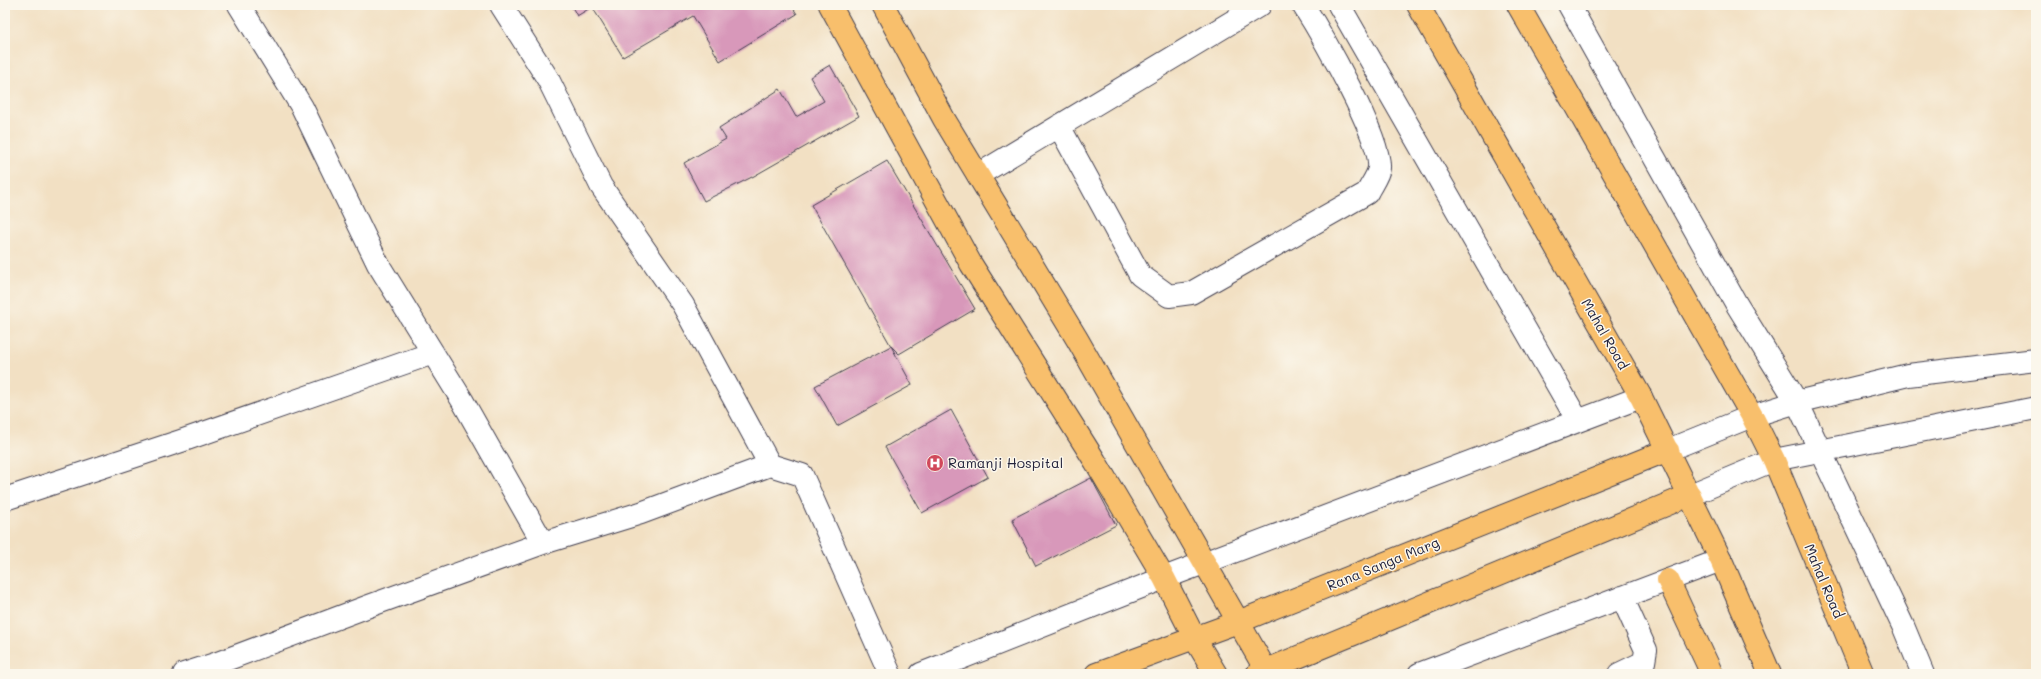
<svg xmlns="http://www.w3.org/2000/svg" width="2041" height="679" font-family="Mali,sans-serif">
<style>
.building{fill:#d898ba}
.lines{fill:none;stroke-linecap:round;stroke-linejoin:round}
.minor-casing{stroke:#413e4f;stroke-width:24}
.major-casing{stroke:#413e4f;stroke-width:24}
.minor{stroke:#fff;stroke-width:22}
.major{stroke:#f8bf6c;stroke-width:22}
.labels{text-anchor:middle;stroke-width:3;stroke-linejoin:round;paint-order:stroke}
.street-label{font-size:14px;fill:#22223b;stroke:#fbf7ec}
.poi-label{font-size:14px;fill:#22223b;stroke:#fbf7ec;text-anchor:start}
</style>
<rect width="100%" height="100%" fill="#fbf7ec"/>
<filter id="ink" filterUnits="userSpaceOnUse"><feTurbulence type="fractalNoise" baseFrequency=".025" numOctaves="2"/><feDisplacementMap in="SourceGraphic" scale="8" xChannelSelector="R" yChannelSelector="G"/><feConvolveMatrix kernelMatrix="1 2 1 2 8 2 1 2 1" color-interpolation-filters="sRGB"/></filter>
<filter id="wash" filterUnits="userSpaceOnUse"><feTurbulence type="fractalNoise" baseFrequency=".012" numOctaves="4" result="noise"/><feDisplacementMap in="SourceGraphic" scale="16" xChannelSelector="R" yChannelSelector="G"/><feGaussianBlur stdDeviation="0.9" result="paint"/><feColorMatrix in="noise" values="0 0 0 0 0 0 0 0 0 0 0 0 0 0 0 0 0 1.4 0 .05"/><feComposite in="paint" operator="in"/></filter>
<g filter="url(#wash)">
<rect width="100%" height="100%" fill="#f2e0c3"/>
<g id="blocks">
<!-- building -->
<path class="building" d="M571 5H595L577 16Z
M603 5H791L797 14 720 61 693 16 623 57 594 10Z
M830 65 859 116 754 176 704 201 684 163 726 139 719 128 780 89 796 117 824 101 810 77Z
M887 161 975 309 899 354 891 346 811 205Z
M891 346 912 385 837 426 815 386Z
M951 410 988 477 922 513 885 447Z
M1091 478 1116 525 1036 566 1012 519Z"/>
</g>
</g>
<g filter="url(#ink)">
<use href="#blocks" fill-opacity="0" stroke="#413e4f" stroke-width="1"/>
<g class="lines">
<!-- minor casing -->
<g class="minor-casing">
<path id="minor" d="M239 5 302 107 378 264 462 400 543 543
M501 5 548 79 601 186 683 305 770 465 802 475 890 674
M1339 5 1578 421
M1569 5 1737 305 1797 402 1904 628 1923 674
M1059 126 1140 275 1169 296 1191 293 1367 193C1370 186 1378 176 1379 168 1382 139 1321 33 1303 5
M978 175 1260 5
M1668 450 1752 416 1797 402 1908 375 2036 360
M1690 495 1774 460 2036 408
M5 499 181 441 433 353
M184 674 215 664 369 606 543 543 641 513 770 465
M921 674 1164 578 1641 397
M1419 674 1721 560
M1619 674 1644 662 1646 650 1622 597"/>
</g>
<!-- major casing -->
<g class="major-casing">
<path id="major" d="M830 5 971 264 1095 461 1164 578 1195 639 1216 674
M883 5 944 119 1077 339 1268 674
M1418 5 1641 397 1721 560 1770 674
M1518 5 1752 416 1774 460 1863 674
M1668 580 1712 674
M1096 674 1238 622 1668 450
M1257 674 1690 495"/>
</g>
<!-- minor -->
<use href="#minor" class="minor"/>
<!-- major -->
<use href="#major" class="major"/>
</g>
</g>
<!-- icons -->
<defs>
<g id="hospital-disc" transform="scale(0.9)"><circle r="9.5" fill="#d1495b" stroke="#fbf7ec"/><path d="M-5-5h3v3.5h4V-5h3V5h-3V1.5h-4V5h-3Z" fill="#fff"/></g>
</defs>
<g fill-rule="evenodd">
<use href="#hospital-disc" x="935" y="463"/>
</g>
<g class="labels">
<!-- street labels -->
<g class="street-label">
<text transform="translate(1605 334) rotate(60)" y="5">Mahal Road</text>
<text transform="translate(1383 564) rotate(-22)" y="5">Rana Sanga Marg</text>
<text transform="translate(1824 581) rotate(67)" y="5">Mahal Road</text>
</g>
<!-- poi labels -->
<g class="poi-label">
<text x="948" y="468">Ramanji Hospital</text>
</g>
</g>
<!-- margin -->
<rect width="2041" height="679" fill="none" stroke="#fbf7ec" stroke-width="20"/>
</svg>
